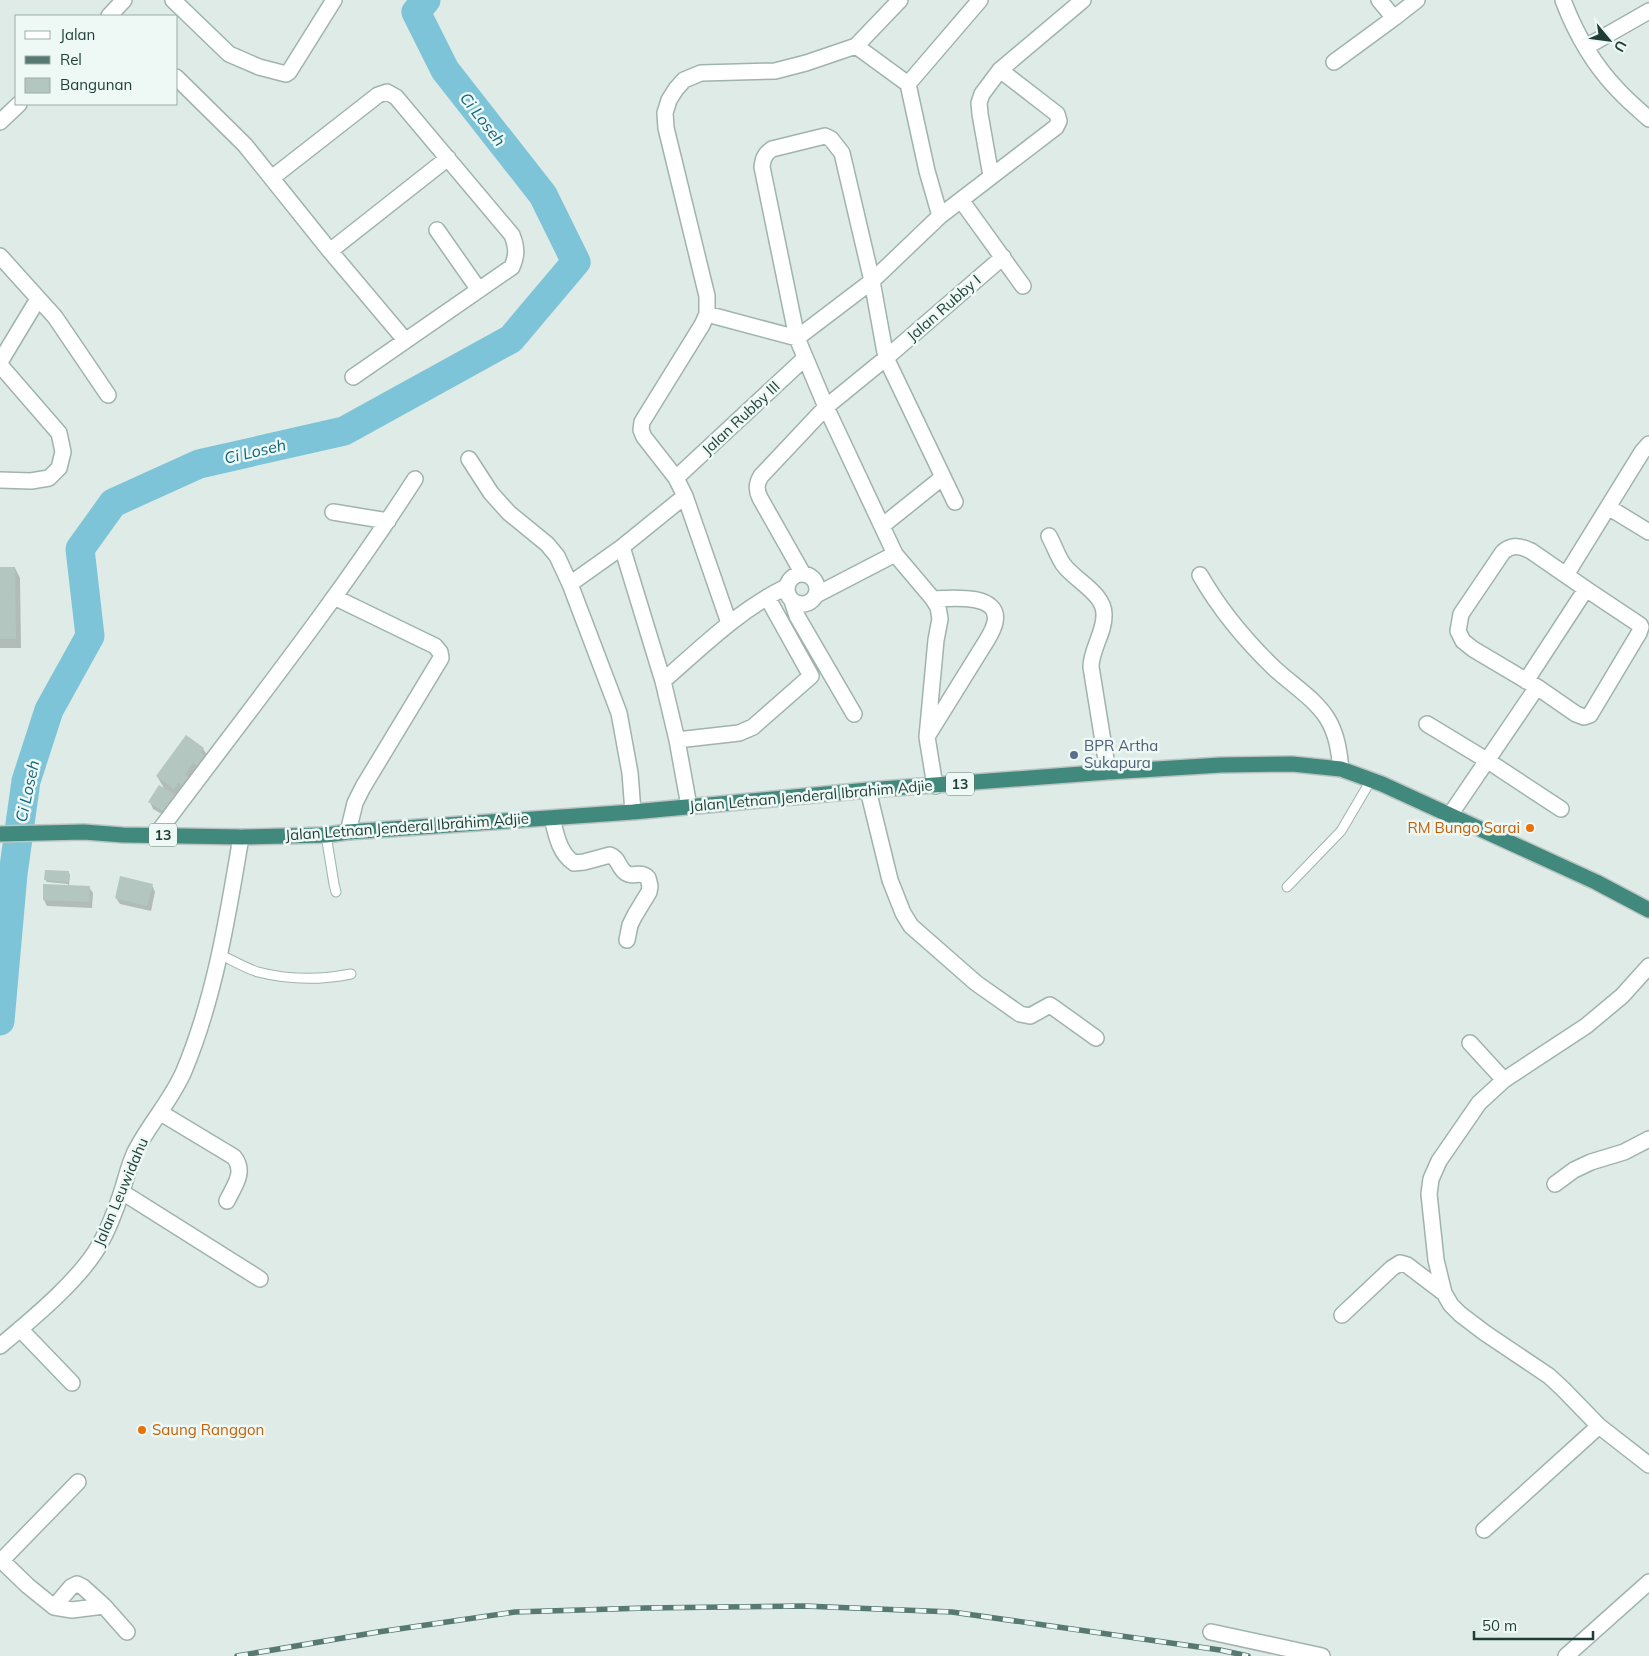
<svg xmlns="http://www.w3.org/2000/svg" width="1649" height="1656" font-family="Mulish,sans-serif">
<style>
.shadow{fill:#0003}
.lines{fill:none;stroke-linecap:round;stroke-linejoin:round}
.river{stroke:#7ec4d8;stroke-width:29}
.building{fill:#b3c6bf}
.service-casing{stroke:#a0b3ae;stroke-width:11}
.minor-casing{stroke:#a0b3ae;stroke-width:18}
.tertiary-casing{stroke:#a0b3ae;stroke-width:18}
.trunk-casing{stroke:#bbc5c3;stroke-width:18}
.service{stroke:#fff;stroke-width:9}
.minor{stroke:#fff;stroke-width:15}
.tertiary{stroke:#fff;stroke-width:15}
.trunk{stroke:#42897d;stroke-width:15}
.rail-casing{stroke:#577972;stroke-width:5.5}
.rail{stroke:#eef8f4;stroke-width:4;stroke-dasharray:11;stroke-linecap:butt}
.service-dot{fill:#5c6f8a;stroke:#eef8f4;stroke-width:2}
.food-dot{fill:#e8710a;stroke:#eef8f4;stroke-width:2}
.labels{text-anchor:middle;stroke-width:5;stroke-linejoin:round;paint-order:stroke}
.shield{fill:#eef8f4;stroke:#5c756f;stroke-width:1}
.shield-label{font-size:14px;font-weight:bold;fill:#1d3d36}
.street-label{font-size:15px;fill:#1d3d36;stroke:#eef8f4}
.service-label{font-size:15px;fill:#4e5e75;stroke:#eef8f4;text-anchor:start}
.food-label{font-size:15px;fill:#c56008;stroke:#eef8f4;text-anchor:end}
.water-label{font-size:16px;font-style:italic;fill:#11657f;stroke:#eef8f4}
</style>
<rect width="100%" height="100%" fill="#deebe6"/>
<!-- shadow -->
<path class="shadow" d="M0 568H15L20 578 21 648H0Z
M203 749 209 758 179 798 174 794 179 802 169 818 153 809 150 802 165 790 157 776Z
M69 873 70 875 69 886 89 887 93 893 92 908 47 906 44 900 68 886V884L47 882 45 879Z
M152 885 155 892 151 911 120 904 116 898Z"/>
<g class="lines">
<!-- river -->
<path class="river" d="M0 1021 13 874 26 781 49 710 90 636 80 549 113 503 199 464 344 431 511 339 576 262 543 195 445 70 416 12 426 0"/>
</g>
<!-- building -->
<path class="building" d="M0 567H15L16 639H0Z
M186 735 204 748 201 753 205 756 197 766 193 763 185 774 189 777 183 786 178 783 174 789 156 776Z
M159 785 176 795 166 813 148 802Z
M45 870 69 871 68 882 44 880Z
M120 876 153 884 147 906 115 898Z
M43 884 90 886 89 902 43 900Z"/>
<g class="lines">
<!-- service casing -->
<g class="service-casing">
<path id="service" d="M326 835 334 884 336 892
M1287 887 1341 831 1371 780
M219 954C232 960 245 968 258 972 289 980 321 980 351 974"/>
</g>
<!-- minor casing -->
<g class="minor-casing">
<path id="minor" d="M173 0 229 54 259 67 286 74 289 72 334 0
M1379 0 1394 18 1417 0
M1563 0C1575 32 1594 65 1618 90 1627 100 1639 110 1649 119
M109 16 124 0
M1586 47 1649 11
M1334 62 1394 18
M176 77 245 145 330 251 405 340
M908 84 980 0
M0 122 19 104
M991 176 980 114 979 103 982 94 1000 70 1083 0
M273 177 378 95 387 92 396 97 512 235C517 248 517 255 512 267L353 377
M961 200 1023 286
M940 216 1056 127 1059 121 1057 114 1000 70
M437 230 479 290
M330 251 448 158
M0 256 55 317 108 395
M707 314 797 338 872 281 940 216 927 171 908 84 856 46
M0 362 38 299
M0 365 59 433 63 452 59 468 49 478 31 481 0 480
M469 459 491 493 509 513 547 544 557 556 570 584 619 713 630 773 633 812
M676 478 805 358
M685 496 622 547 663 681 677 740 689 806
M1608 507 1649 532
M333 512 388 521
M882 526 943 477
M1049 536C1054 545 1057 555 1063 564 1074 580 1104 593 1104 614 1105 632 1091 649 1091 667L1108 772
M787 589a15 15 0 1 1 30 0a15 15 0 1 1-30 0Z
M803 574 760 498C756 490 756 484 761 476L826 407 886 358 1003 257
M1200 575C1220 610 1245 640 1274 668 1291 684 1314 698 1327 718 1337 734 1339 751 1341 769
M1566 575 1642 452 1649 444
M570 584 622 547
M816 595 895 554
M334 597 435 646 440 652 441 658 363 787 355 803 348 832
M792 601 797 616 854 714
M729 623 685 496 676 478 644 437 641 430 642 422 702 325 707 314V296L666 128 665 113 669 100 676 89 684 80 701 73 775 71 806 63 856 46 900 0
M663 681C702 647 739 610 786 587
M1526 681 1586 589 1640 625 1641 627 1639 633 1590 715 1584 717 1576 714 1537 687 1473 649 1463 641 1458 631 1461 614 1503 552C1513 544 1520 546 1531 551L1586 589
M1427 724 1488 761 1561 809
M928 735 987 640C990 635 994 628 995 622 1001 593 950 598 933 599
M677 740 739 733 753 727 811 676 767 597
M935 786 927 737 936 640 940 619 938 607 933 599 895 554 826 407 797 338 762 167C763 158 765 154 772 149L825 136 831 139 842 153 872 281 886 358 955 502
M868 790 890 880 903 913 911 926 976 983 1020 1014 1030 1016 1050 1005 1096 1038
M1450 815 1537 687
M552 818C556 834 559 853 574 863L584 862 610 855C619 858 618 868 626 873 633 878 640 870 648 878L650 886 649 892 635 915 630 925 627 940
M156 835C244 717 336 602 415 479
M1470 1043 1504 1080 1479 1103 1439 1161 1431 1179 1429 1194 1436 1260 1444 1293 1451 1305 1460 1314 1485 1333 1549 1376 1563 1389 1599 1426
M1504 1080 1586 1026 1622 996 1649 966
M161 1113 234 1157C246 1172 234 1186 227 1201
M1555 1184 1574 1170 1591 1162 1624 1152 1649 1139
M122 1192 260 1279
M1342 1315 1392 1268 1400 1263 1407 1265 1444 1293
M20 1329 72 1383
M1484 1530 1599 1426 1649 1465
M0 1559 28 1586 54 1607 72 1610 104 1606 127 1632
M1 1561 78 1482
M54 1607 71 1587 77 1584 83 1587 104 1606
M1211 1632 1322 1656
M1566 1656 1649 1582"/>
</g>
<!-- tertiary casing -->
<g class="tertiary-casing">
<path id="tertiary" d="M0 1346C31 1320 81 1279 100 1244 109 1228 116 1209 122 1191 126 1178 129 1165 135 1152 149 1124 171 1101 184 1071 215 997 228 915 241 837"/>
</g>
<!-- trunk casing -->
<g class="trunk-casing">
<path id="trunk" d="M0 834 84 832 123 835 241 837 326 835 348 832 633 812 868 790 1108 772 1221 765 1292 764 1341 769 1382 784 1596 882 1649 910"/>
</g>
<!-- service -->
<use href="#service" class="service"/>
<!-- minor -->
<use href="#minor" class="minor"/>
<!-- tertiary -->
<use href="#tertiary" class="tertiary"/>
<!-- trunk -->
<use href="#trunk" class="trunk"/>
<!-- rail casing -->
<g class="rail-casing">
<path id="rail" d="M237 1656 378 1632 515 1612 646 1608 804 1606 952 1612 1220 1650 1248 1656"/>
</g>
<!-- rail -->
<use href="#rail" class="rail"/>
</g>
<!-- markers -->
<circle class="service-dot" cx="1074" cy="755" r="5"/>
<g class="food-dot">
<circle cx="1530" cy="828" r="5"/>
<circle cx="142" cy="1430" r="5"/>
</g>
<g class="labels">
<!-- shield labels -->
<g class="shield">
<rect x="946" y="772.5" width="28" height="23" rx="4"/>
<rect x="149" y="823.5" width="28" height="23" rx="4"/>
</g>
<g class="shield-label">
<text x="960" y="789">13</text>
<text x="163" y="840">13</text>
</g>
<!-- street labels -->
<g class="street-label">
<text transform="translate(944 308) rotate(-41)" y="5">Jalan Rubby I</text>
<text transform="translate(741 418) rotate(-43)" y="5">Jalan Rubby III</text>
<text transform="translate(811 796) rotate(-5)" y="5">Jalan Letnan Jenderal Ibrahim Adjie</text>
<text transform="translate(407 827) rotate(-4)" y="5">Jalan Letnan Jenderal Ibrahim Adjie</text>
<text transform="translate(121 1192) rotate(-67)" y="5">Jalan Leuwidahu</text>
</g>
<!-- service labels -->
<g class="service-label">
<text x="1084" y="751">BPR Artha<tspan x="1084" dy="17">Sukapura</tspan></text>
</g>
<!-- food labels -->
<g class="food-label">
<text x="1520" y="833">RM Bungo Sarai</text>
<text x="152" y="1435" text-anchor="start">Saung Ranggon</text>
</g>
<!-- water labels -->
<g class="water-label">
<text transform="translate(483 119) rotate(52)" y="6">Ci Loseh</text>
<text transform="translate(255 451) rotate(-13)" y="6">Ci Loseh</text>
<text transform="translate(27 791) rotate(-78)" y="6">Ci Loseh</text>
</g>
</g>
<!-- legend -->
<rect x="15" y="15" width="162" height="90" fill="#eef8f4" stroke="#9aada8"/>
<rect x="25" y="31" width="25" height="8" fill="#ffffff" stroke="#9aada8"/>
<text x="60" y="40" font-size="15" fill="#1d3d36">Jalan</text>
<rect x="25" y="56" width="25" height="8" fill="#577972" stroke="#9aada8"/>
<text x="60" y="65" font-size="15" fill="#1d3d36">Rel</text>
<rect x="25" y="78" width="25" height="15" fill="#b3c6bf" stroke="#9aada8"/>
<text x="60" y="90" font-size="15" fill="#1d3d36">Bangunan</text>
<!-- north arrow -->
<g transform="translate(1609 40) rotate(119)" stroke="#eef8f4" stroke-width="4" paint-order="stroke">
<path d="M0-4L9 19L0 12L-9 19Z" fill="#1d3d36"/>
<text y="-8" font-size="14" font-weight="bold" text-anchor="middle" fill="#1d3d36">U</text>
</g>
<!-- scale -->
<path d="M1474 1631v8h119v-8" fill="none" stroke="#1d3d36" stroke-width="2.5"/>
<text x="1482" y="1631" font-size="15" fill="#1d3d36" stroke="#eef8f4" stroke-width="4" paint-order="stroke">50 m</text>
</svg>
